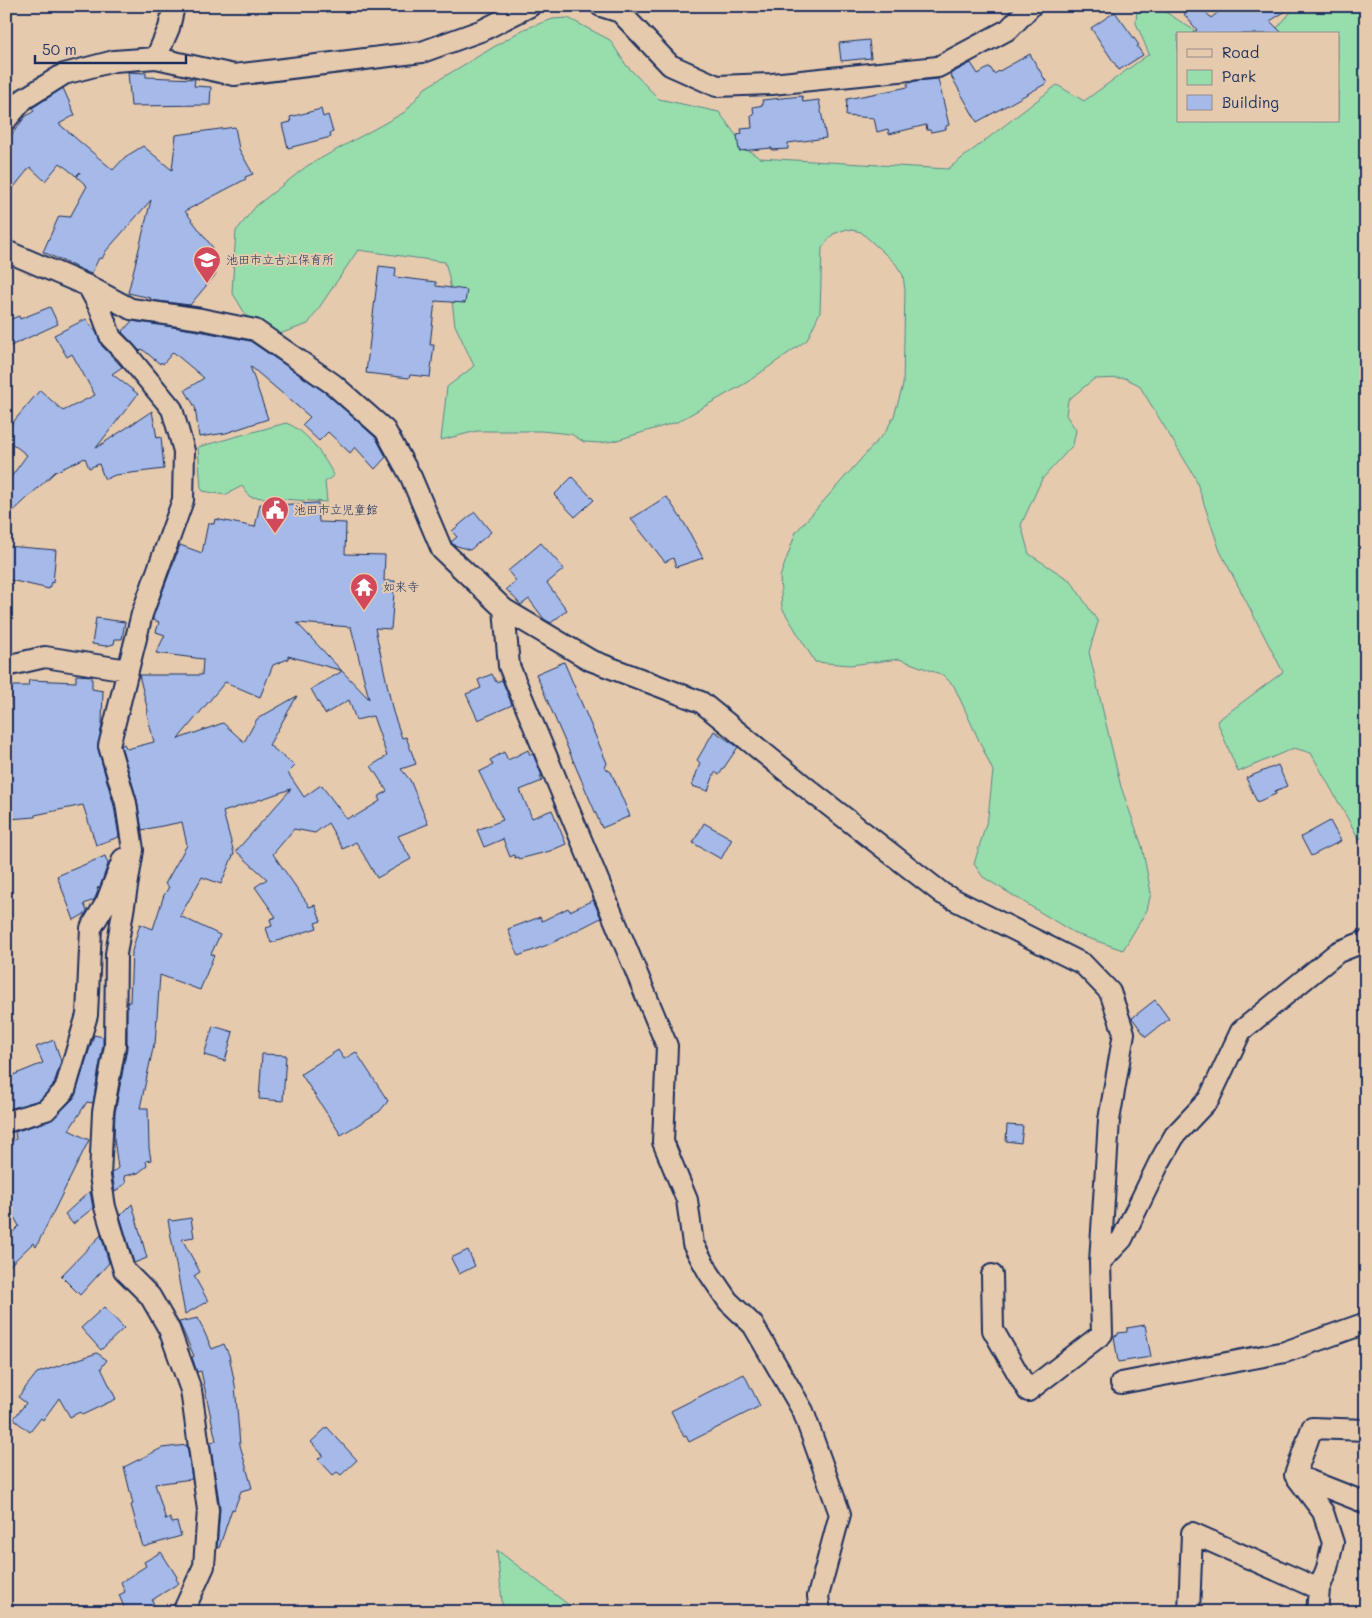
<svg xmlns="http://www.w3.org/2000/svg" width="1372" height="1618" font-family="Mali,'Klee One',sans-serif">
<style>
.green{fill:#97deac;stroke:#598685}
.building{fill:#a5bae8;stroke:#1b2f5e;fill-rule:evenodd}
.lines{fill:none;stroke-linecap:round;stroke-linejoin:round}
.street-casing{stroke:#1b2f5e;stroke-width:24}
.street{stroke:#e6caae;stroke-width:20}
.labels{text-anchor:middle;stroke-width:4;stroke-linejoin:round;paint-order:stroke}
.poi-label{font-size:12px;fill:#1b2f5e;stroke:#e6caae;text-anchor:start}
</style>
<rect width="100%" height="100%" fill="#e6caae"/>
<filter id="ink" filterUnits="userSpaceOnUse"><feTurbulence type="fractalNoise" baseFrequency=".02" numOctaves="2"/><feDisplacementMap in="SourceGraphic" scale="10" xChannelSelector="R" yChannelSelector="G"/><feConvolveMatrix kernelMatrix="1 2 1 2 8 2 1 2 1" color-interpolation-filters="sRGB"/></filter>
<g filter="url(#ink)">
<!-- green -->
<path class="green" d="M1143 6H1156L1200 34H1178V121H1338V34H1272L1296 6H1366V835L1359 839 1311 753 1294 748 1238 772 1217 721 1283 672 1220 551 1195 477 1139 385 1125 378 1094 379 1068 400 1066 415 1076 430 1073 445 1042 479 1021 525 1029 554 1071 581 1098 622 1089 652 1121 787 1142 846 1151 893 1147 910 1123 950 1076 934 983 877 974 864 988 817 993 771 954 686 943 675 899 659 850 665 815 662 782 608 780 577 796 532 886 431 894 416 903 385 905 291 903 275 895 263 861 232 847 229 833 234 822 248 820 312 807 340 746 383 677 422 614 441 600 443 584 442 571 434 541 431H477L441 440 447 387 474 366 455 325 449 277 445 262 358 250 308 324 279 334 255 330 232 292 236 231 256 206 307 166 405 112 425 88 524 29 553 19 568 18 610 40 626 65 659 99 719 112 746 149 760 158 948 169 1057 85 1084 101 1149 54 1136 23 1137 8Z
M286 423C308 431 323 456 334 475L325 482 327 502 250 497 242 486 225 495 203 491 201 488 198 447Z
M497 1550 578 1612H503Z"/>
<!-- building -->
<path class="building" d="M1196 6H1201L1211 18 1226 6H1294L1270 21 1283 34H1192L1197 30 1184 14Z
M1115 12 1139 45 1137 46 1143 55 1119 70 1091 28Z
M869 40 871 58 841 61 839 43Z
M1030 54 1047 83 977 122 950 74 971 63 978 74 990 67 994 74Z
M128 72 146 73V77L195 79 194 86 211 87 210 105 131 106Z
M938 79 949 125 946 126V129L931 132 930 130H927L926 125 889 134 888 129 877 132 874 118 846 116 847 99 908 87 907 84 915 81Z
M63 88 75 115 59 124 113 170 125 157 143 146 172 170 176 135 235 127 239 149 253 174 245 177 246 179 185 211 213 248 198 259 216 274 190 305 150 300 151 298 128 293 151 200 106 251 102 259 99 258 91 274 43 252 59 216 70 217 87 186 77 177 80 172 76 176 60 163 45 181 30 167 6 197V142L25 117 34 111 32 108Z
M802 96 803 102 819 100 826 138 788 143V149L772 150V148L739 151 737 135 742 134 741 129 752 128 751 116 754 115 753 107 763 105 762 100Z
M321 109 323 117 328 115 333 132 330 133 331 137 288 148 282 124 291 122 290 117Z
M379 266 396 268 395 277 436 282V286L467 290 465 303 435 301 430 345H434L430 377 410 375 409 378 366 373Z
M50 307 58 324 6 348V321L19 316 20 319Z
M86 319 96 332 102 346 122 367 112 374 138 394 96 448 152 411 157 438 161 437 164 469 115 475 106 479 104 478 99 464 89 468 85 458 55 472 6 518V484L27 455 6 439 9 427 40 390 63 411 95 395 72 354 67 357 54 335Z
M132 321 199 331 250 341 326 393 376 438 386 457 375 469 355 447 350 453 328 432 319 441 302 425 310 417 250 366 268 419 226 433 199 437 195 407 185 390 204 378 173 352 163 364 161 362 160 364 142 349 140 351 122 332Z
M572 477 594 500 575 517 554 495Z
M667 497 686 526 703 558 676 567 673 558 665 562 631 519 664 498Z
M318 503 319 522 346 523 345 554 385 555 384 581H395L391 629 375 628 393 712 402 738 406 737 416 764 401 769 410 780 428 824 398 836 411 859 377 878 356 842 343 849 328 823 315 833 294 829 273 854 307 903 309 907 315 905 321 921 315 923 317 928 271 943 266 928 272 926 270 919 276 917 255 887 267 879 236 851 291 789 223 812 234 853 221 884 202 877 180 916 220 935 211 954 214 955 200 990 160 975 155 1044H154L140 1108H148L149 1148 151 1160 146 1161 147 1166 138 1173 124 1176 126 1183 115 1192 112 1173 118 1168 114 1139 115 1113 127 1048V1002H130L132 951 140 924 153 929 164 895 169 887 165 884 187 845 182 822 142 830 137 800 121 746 124 744 127 749 154 742 147 714 148 711 139 675H202L203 659 156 653 165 635 156 632 159 622 153 620V617L180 545 202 553 208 523 214 524 215 519 255 527 260 504 270 505ZM297 623 351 627 369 699 342 671ZM288 656 340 670 341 672 311 689 325 714 349 700 356 720 373 716 387 756 371 766 387 791 378 797 380 801 354 817 353 815 347 819 321 785 304 797 288 773 295 766 269 745 297 696 257 719 244 742 223 723 178 739 225 682 260 697 273 665 288 659Z
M475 512 491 532 470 550 454 545 451 542 457 537 452 531Z
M541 543 564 569 547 583 567 610 551 623 544 619 529 599 521 605 506 589 516 581 508 571Z
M6 546 56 550 53 583 51 582 49 589 6 579Z
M96 618 125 622 122 639H115L114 644 106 646 92 644Z
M564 662 607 763 605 768 611 772 630 816 602 828 536 674Z
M492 674 496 682 502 680 512 705 478 720 466 694 481 688 478 680Z
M76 675 92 676V689L103 691 102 725 98 749 114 806 119 837 96 845 83 805 35 815V817L9 819 6 776V718L9 717 11 686H28L29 680 76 682Z
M714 731 738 747 719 775 715 772 708 791 692 786 700 763 697 760Z
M528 750 530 755 533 754 542 776H540L542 781 520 790 532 818 552 810 566 844 550 851 519 859 518 857 515 858 514 855 510 857 503 839 484 847 477 830 503 820 479 772 493 765 490 760 504 752 508 760Z
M1278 765 1287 786 1275 791 1276 794 1257 802 1246 778Z
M1330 821 1341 841 1311 856 1301 837Z
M704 823 732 839 721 859 693 843Z
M105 856 108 864 100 887 97 888 98 891 95 898 94 900 84 904 87 911 86 913 74 920 57 876Z
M593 900 601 918 550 944 518 956 508 929 540 917 542 921 568 908 570 911Z
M1155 1000 1169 1019 1146 1037 1132 1018Z
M213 1026 233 1032 225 1061 204 1055Z
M94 1035 103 1037V1045L93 1103 87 1102 69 1130 89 1140 36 1247 33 1243 6 1269V1239L19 1226 6 1202V1144L16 1139 15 1132 54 1118 74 1098Z
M54 1040 61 1061 54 1084 40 1100 6 1110V1078L43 1063 36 1047Z
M338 1050 344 1059 356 1052 388 1101 380 1111 341 1135 301 1074Z
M262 1054 286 1055 283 1101 259 1099Z
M1007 1125 1023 1126 1021 1143 1006 1141Z
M90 1191 93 1208 73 1224 65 1214Z
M132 1204 147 1258 134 1263 120 1216Z
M191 1218 194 1237 182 1239 200 1272 194 1276 208 1301 185 1314 168 1220 170 1219 172 1221Z
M101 1235 109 1263 80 1295 61 1276Z
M468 1250 475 1266 459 1274 451 1258Z
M104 1307 124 1328 101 1350 81 1328Z
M198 1318 212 1349 224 1344 229 1355 235 1385 240 1445 252 1488 241 1491 234 1510 232 1509 219 1548H217L220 1508 210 1442 216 1441 201 1371 197 1372 192 1357 194 1356 179 1322Z
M1145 1325 1151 1357 1118 1362 1114 1336 1118 1335V1333L1127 1332V1328Z
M97 1353 107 1360 101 1368 116 1399 82 1415 80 1412 70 1417 59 1398 43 1420 41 1418 30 1432 17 1422 14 1418 26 1403 18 1397 37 1373Z
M744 1374 760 1406 689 1442 686 1436 684 1437 671 1411Z
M327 1427 357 1460 341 1475 337 1472 333 1475 318 1459 323 1455 311 1442Z
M187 1445 192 1479 155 1484 166 1520 170 1518 172 1523 177 1522 181 1536 143 1547 131 1505 133 1504 124 1467 162 1448Z
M161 1552 177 1577 176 1579 179 1583 152 1600 157 1612H126L119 1595 125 1592 121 1582 146 1566 144 1562Z"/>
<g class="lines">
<!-- street casing -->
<g class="street-casing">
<path id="street" d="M601 6 620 12 670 65 717 86 772 84 938 67 1009 29 1031 6
M156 58 169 28 174 6
M6 120 24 99 64 74 114 61 156 58 234 75 422 52 483 30 530 6
M6 251 88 286 100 308 111 338 126 353 172 409 184 451 183 500 142 614 109 746 126 803 133 850 116 954 115 1046 103 1112 100 1176 105 1207 124 1270 150 1296 169 1329 191 1390 208 1510 204 1566 183 1612
M88 286 131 309 201 319 255 330 333 384 385 430 411 477 442 550 504 609 590 660 701 702 813 793 943 894 1083 964 1110 992 1124 1033 1109 1120 1100 1262
M504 609 509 666 667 1046 663 1142 687 1200 693 1244 709 1273 728 1301 753 1325 803 1411 840 1514 818 1596 820 1612
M6 666 45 657 128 670
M6 1122 46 1110 65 1090 87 1015 91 928 106 903 123 859
M992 1275 993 1330 1028 1391 1102 1334 1100 1262 1122 1239 1159 1163 1175 1135 1209 1099 1241 1031 1338 952 1366 941
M1121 1383 1285 1352 1366 1323
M1366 1430 1312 1428 1295 1475 1366 1503
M1295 1475 1323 1512 1333 1543 1327 1568 1319 1589
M1189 1612 1192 1533 1319 1589 1317 1612"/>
</g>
<!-- street -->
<use href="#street" class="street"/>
</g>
</g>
<!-- icons -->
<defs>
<g id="school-pin" transform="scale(1.4375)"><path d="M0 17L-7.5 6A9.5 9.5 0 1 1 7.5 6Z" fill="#d1495b" stroke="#e6caae"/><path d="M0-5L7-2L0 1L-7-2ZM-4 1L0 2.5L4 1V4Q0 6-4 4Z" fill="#fff"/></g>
<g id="civic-pin" transform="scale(1.4375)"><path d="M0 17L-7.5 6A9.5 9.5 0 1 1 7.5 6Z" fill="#d1495b" stroke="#e6caae"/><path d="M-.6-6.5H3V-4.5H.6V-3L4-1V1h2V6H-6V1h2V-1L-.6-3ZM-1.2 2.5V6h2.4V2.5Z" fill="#fff"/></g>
<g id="temple-pin" transform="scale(1.4375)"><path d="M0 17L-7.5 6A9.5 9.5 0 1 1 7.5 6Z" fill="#d1495b" stroke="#e6caae"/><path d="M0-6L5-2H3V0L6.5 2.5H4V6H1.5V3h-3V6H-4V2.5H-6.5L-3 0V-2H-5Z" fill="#fff"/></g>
</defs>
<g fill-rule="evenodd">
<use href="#school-pin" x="207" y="260"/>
<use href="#civic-pin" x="275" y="510"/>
<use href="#temple-pin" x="364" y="587"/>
</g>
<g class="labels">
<!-- poi labels -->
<g class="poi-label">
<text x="226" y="264">池田市立古江保育所</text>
<text x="294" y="514">池田市立児童館</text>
<text x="383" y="591">如来寺</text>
</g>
</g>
<!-- margin -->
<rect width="1372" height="1618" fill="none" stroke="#e6caae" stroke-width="25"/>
<rect x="12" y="12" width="1347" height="1593" fill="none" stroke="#1b2f5e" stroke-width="2" filter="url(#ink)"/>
<!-- legend -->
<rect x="1177" y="32" width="162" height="90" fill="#e6caae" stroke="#958c8e"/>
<rect x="1187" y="49" width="25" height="8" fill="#e6caae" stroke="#958c8e"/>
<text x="1222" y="58" font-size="15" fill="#1b2f5e">Road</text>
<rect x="1187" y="70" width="25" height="15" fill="#97deac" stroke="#958c8e"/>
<text x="1222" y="82" font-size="15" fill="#1b2f5e">Park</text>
<rect x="1187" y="95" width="25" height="15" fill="#a5bae8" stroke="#958c8e"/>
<text x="1222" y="108" font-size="15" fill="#1b2f5e">Building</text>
<!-- scale -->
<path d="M35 55v8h151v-8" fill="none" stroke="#1b2f5e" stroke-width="2.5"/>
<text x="42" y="55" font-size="15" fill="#1b2f5e" stroke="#e6caae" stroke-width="4" paint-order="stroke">50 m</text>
</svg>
